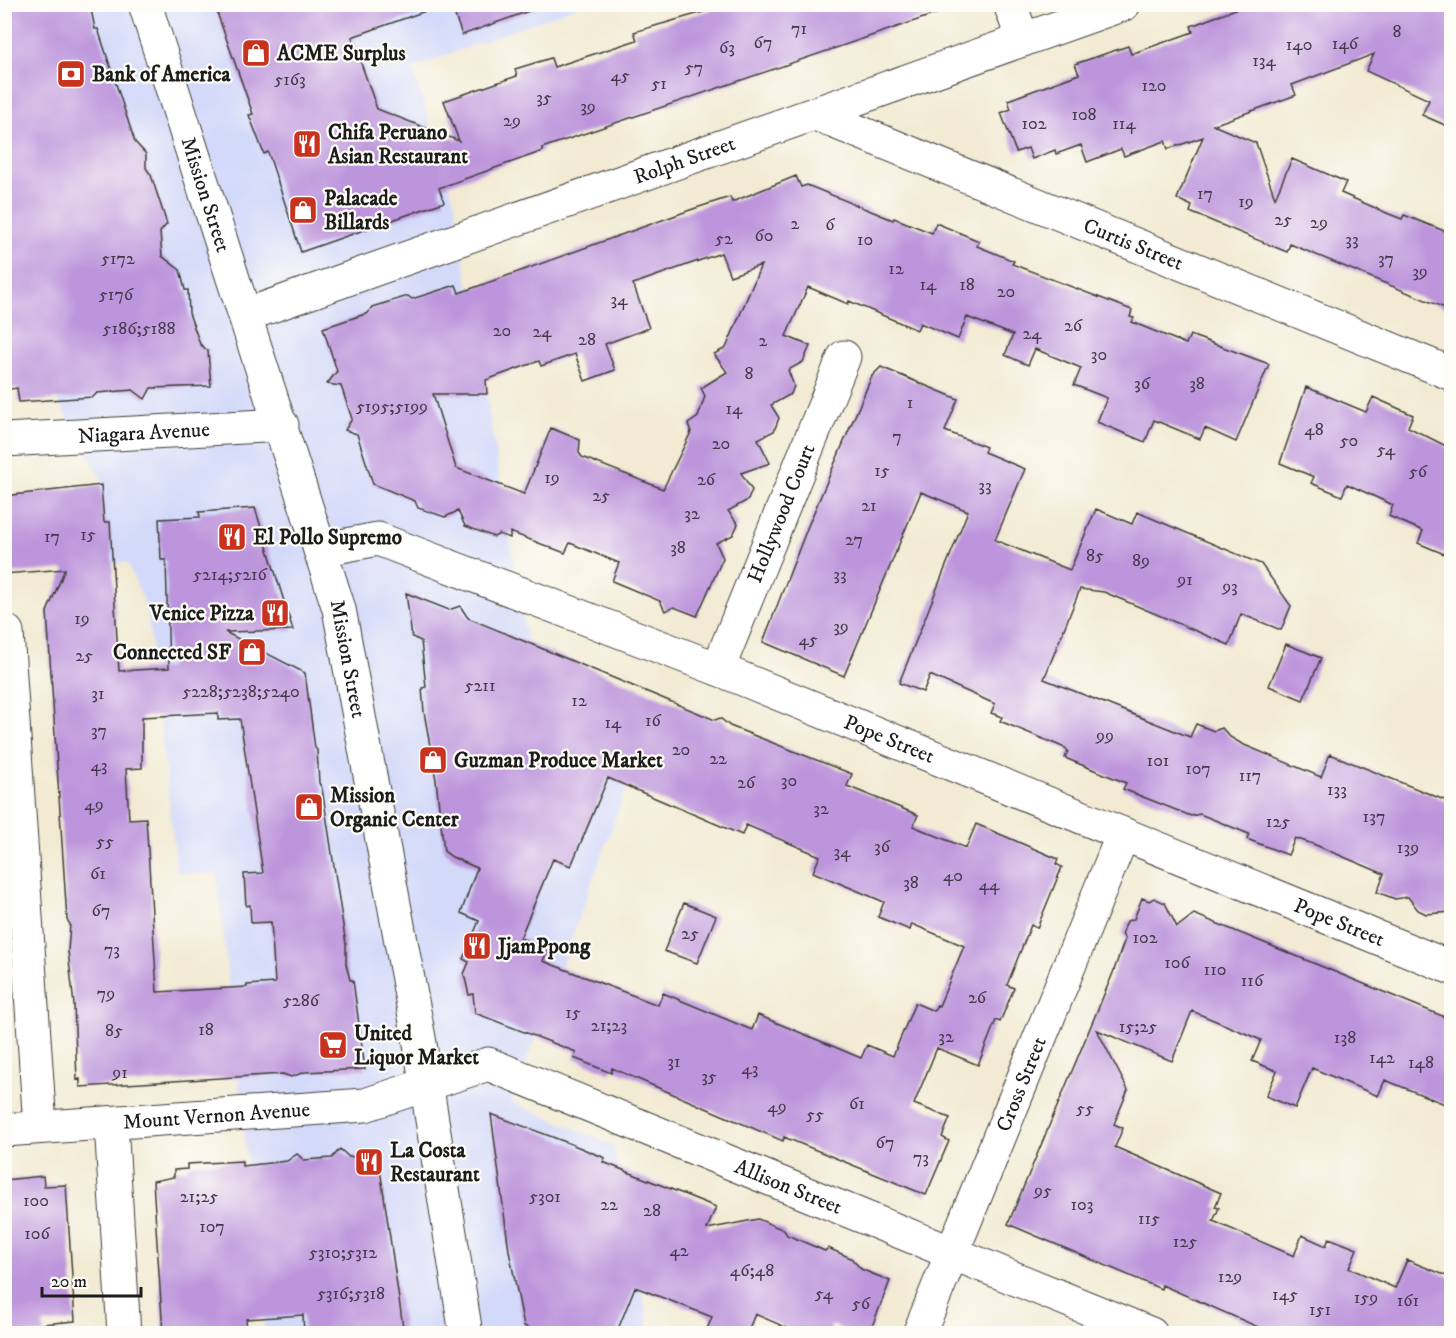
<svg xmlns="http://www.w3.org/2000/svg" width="1456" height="1338" font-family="'IM FELL DW Pica',serif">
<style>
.built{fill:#d3d9f9}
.building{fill:#bd95dc;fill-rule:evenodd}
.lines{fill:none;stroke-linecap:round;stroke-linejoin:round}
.minor-casing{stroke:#3c3b37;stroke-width:35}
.major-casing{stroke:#3c3b37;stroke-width:35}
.minor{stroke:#fff;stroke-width:33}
.major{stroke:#fff;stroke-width:33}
.labels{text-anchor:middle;stroke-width:4.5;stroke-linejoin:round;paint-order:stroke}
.number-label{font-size:18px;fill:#443a4c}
.poi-label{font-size:21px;font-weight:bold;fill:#1c1c1c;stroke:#fdfcf7;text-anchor:start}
.street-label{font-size:21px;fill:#1c1c1c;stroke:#fdfcf7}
</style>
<rect width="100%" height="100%" fill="#fdfcf7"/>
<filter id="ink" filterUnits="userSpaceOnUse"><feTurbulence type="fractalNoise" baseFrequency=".0167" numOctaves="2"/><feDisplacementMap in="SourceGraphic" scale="12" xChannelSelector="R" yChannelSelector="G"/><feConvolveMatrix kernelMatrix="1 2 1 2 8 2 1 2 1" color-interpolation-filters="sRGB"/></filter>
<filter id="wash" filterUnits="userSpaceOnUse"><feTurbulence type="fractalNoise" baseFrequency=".008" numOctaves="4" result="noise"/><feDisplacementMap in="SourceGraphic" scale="24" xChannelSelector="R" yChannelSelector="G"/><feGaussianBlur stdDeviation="1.35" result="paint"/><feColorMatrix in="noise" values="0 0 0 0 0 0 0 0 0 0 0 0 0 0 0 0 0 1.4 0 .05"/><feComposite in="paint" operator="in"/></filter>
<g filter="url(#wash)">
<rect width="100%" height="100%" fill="#f2ead3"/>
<!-- built -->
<path class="built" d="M5 5H581L412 68 454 200 539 714 632 772 512 1102 614 1146 650 1333H265L217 874 177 873 147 608 127 562 106 564 101 477 55 396Z"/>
<g id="blocks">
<!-- building -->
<path class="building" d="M4 4H90L95 29H98L135 142 146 154V168L151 175 167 224 160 232 162 256 180 270 185 290H188L189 313 200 344 208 351 211 386 151 388 145 399 133 390 97 393 93 397 19 402 17 388 4 390Z
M214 4H433L434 8 352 37 377 109 459 141 444 101 517 76 515 69 551 58 554 67 637 40 634 32 731 4H946L947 10 542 148 543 151 439 188 444 202 301 252 268 152 264 154 249 115 253 114Z
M451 4H536L537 8 462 35Z
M1249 4H1452V128L1422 115 1429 100 1366 71 1374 54 1292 85 1296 95 1213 125 1256 143 1275 198 1292 159 1346 182 1341 193 1389 214 1402 219 1404 215 1452 234V311L1290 244 1287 252 1190 212 1192 206 1177 199 1203 137 1168 149 1165 141 1124 156 1121 149 1087 162 1081 145 1056 154 1055 150 1032 159 1028 148 1016 152 1001 113 1011 109 1008 100 1079 74 1075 64 1128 46 1131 54 1193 32 1191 26Z
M796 176 801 187 807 185 893 220 894 218 932 233 936 223 979 241 977 246 1014 261 1012 264 1132 310 1130 317 1134 318 1132 322 1186 344 1190 335 1269 364 1236 442 1205 428 1200 439 1154 420 1145 442 1097 422 1107 398 1074 385 1081 368 1035 349 1028 365 1005 355 1013 335 967 317 958 339 920 323 917 330 849 301 848 304 808 287 786 336 810 346 803 362 788 370 794 386 791 394 771 405 779 418 774 431 758 439 770 463 741 473 752 490 748 500 728 511 738 524 733 535 716 543 723 558 697 616 674 607 665 611 660 601 612 581 619 563 570 543 565 553 510 532V538L499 534 494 537 465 526 458 511 445 517 418 508 415 501 373 484 357 434 345 430 352 419 341 386 327 384 337 371 323 328 368 313 372 307 408 296 412 299 456 285 459 293 693 209 730 197 732 202ZM721 253 730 276 761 265 726 348 714 354 727 372 701 388 705 396 698 417 688 424 691 432 663 489 582 457 579 453 580 440 551 428 524 494 456 468 433 394H487L486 380 539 361 541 366 575 354 585 381 615 370 605 344 649 328 633 284Z
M881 367 958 399 945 431 986 447 984 452 1025 469 995 540 1070 570 1096 509 1132 524 1137 512 1261 564 1291 606 1281 630 1241 614 1229 645 1104 592 1080 589 1044 679 1190 737 1196 724 1214 731 1222 728 1230 737 1242 744 1321 777 1330 754 1452 803V912L1426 914 1418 910 1408 897 1395 899 1377 892 1384 874 1313 844 1295 838 1288 855 1247 839 1249 834 1200 814 1191 816 1123 789 1126 783 1065 758 1068 751 1065 748 1000 721 1002 717 991 713 995 704 930 675 923 692 899 683 968 511 921 492 844 676 763 642 808 526 872 376Z
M1306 387 1366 412 1373 397 1413 415 1408 427 1444 445 1452 452V535L1444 554 1418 543 1423 531 1389 516 1393 505 1347 484 1342 496 1311 483 1314 477 1280 463Z
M101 485 104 522H110L119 671 169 668 166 560H161L159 519 200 517 199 512 255 508 293 630 225 632 305 673 315 748 317 750 319 783 322 788 346 945V964L350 980H353L365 1069 305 1072 291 1077 283 1074 80 1087V1079L77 1080 74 1005 68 951 70 924 67 920 47 612 65 569 4 574V496ZM218 713V720L240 719 263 873 244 874 246 906 250 905 251 923 271 922 275 983 247 985V987L157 992 146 818 129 819 126 769 142 768V717Z
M406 593 449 610 460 606 468 618 679 705 715 720 720 718 730 726 852 774 847 786 918 815 913 826 966 848 976 824 1058 859 1056 864 1062 867 1037 928 1031 925 1007 985 1014 988 1000 1022 996 1020 978 1065 937 1048 914 1104 950 1118 942 1137 949 1141 926 1195 784 1137 783 1141 612 1068 611 1073 574 1058 576 1052 475 1013 473 994 469 995 464 974 469 962 463 959 479 921 461 913 477 868 452 857 444 851 436 780 424 712 422 688 426 687 421 641 412 637ZM608 778 742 835 746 825 820 856 813 872 884 902 878 917 910 930 912 924 964 946 939 1006 937 1005 934 1011 915 1003 893 1056 867 1045 861 1058 758 1015 752 1030 663 993 658 1005 543 961 548 949 520 938 553 859 571 866Z
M1286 644 1321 658 1303 700 1269 686Z
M1142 898 1149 901 1154 898 1165 903 1177 927 1194 914 1452 1020V1107L1385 1080 1378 1096 1312 1068 1295 1108 1266 1096 1277 1071 1252 1061 1261 1040 1192 1011 1172 1061 1097 1030 1128 1090 1114 1124 1123 1128 1115 1147 1221 1193 1215 1207 1219 1208 1213 1221 1294 1256 1302 1235 1326 1246 1329 1238 1357 1249 1349 1268 1395 1288 1407 1260 1452 1278V1334H1274L1162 1285 1161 1289 1008 1224 1113 973 1125 939 1122 934 1127 921 1134 919Z
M684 903 716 916 697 963 664 951Z
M491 1114 571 1144 605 1158 603 1162 716 1207 707 1229 758 1219 784 1230 787 1235 825 1251 828 1248 851 1258 861 1269 890 1281 869 1334H853L832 1325 828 1334H801L755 1314 747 1334H705L712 1317 635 1287 616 1334H543L524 1326 509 1251Z
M340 1149 349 1157 378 1155 404 1334H304L303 1315 246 1319 247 1334H163L153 1181 174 1177V1170L187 1169V1164L242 1161V1166L287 1161 297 1154 304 1160 332 1158Z
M43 1176 44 1186 66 1185 75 1321 43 1324 44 1334H4V1180Z"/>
</g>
</g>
<g filter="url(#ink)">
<use href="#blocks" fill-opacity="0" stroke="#3c3b37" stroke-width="1.5"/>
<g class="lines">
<!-- minor casing -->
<g class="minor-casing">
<g id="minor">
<path d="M1010 4 1023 40"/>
<path id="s1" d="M815 114 1452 374"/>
<path id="s2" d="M246 315 1124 4"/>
<path id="s3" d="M4 440 282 425"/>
<path id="s4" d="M320 550 378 539 718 669 1452 968"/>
<path d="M7 632 40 1127"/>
<path id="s5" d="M718 669 844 357"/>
<path d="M111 1123 124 1334"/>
<path id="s6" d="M4 1130 365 1105 488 1064 1151 1334"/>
<path id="s7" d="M919 1334 1123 834"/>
</g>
</g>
<!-- major casing -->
<g class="major-casing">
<g id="major">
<path id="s8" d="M145 4 339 609 419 1038 466 1334"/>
</g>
</g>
<!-- minor -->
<use href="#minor" class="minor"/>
<!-- major -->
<use href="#major" class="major"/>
</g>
</g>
<!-- icons -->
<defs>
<g id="shop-square" transform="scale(1.5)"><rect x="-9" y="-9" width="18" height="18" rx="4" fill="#c8321e" stroke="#fdfcf7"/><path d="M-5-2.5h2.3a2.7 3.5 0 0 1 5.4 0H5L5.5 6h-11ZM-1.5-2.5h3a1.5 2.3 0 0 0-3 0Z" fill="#fff"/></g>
<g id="bank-square" transform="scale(1.5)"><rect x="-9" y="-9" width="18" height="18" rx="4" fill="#c8321e" stroke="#fdfcf7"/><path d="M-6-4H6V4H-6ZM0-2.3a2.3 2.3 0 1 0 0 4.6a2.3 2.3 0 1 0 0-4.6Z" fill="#fff"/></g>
<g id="restaurant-square" transform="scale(1.5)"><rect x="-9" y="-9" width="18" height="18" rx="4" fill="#c8321e" stroke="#fdfcf7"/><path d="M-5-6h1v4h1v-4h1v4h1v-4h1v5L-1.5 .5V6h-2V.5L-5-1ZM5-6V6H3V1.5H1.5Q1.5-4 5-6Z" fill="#fff"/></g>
<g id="supermarket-square" transform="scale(1.5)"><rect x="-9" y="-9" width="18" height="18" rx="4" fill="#c8321e" stroke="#fdfcf7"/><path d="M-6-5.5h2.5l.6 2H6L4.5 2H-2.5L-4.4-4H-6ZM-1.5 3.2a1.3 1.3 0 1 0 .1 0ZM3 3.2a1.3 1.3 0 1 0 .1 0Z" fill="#fff"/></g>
</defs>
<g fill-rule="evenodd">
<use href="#shop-square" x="256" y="53"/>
<use href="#bank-square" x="71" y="74"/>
<use href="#restaurant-square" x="307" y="144"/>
<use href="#shop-square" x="303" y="210"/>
<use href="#restaurant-square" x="232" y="537"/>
<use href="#restaurant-square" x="275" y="613"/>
<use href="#shop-square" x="252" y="652"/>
<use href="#shop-square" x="433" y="760"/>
<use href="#shop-square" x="309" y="807"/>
<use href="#restaurant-square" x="477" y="946"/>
<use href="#supermarket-square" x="333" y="1045"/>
<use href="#restaurant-square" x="369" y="1162"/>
</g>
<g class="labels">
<!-- number labels -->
<g class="number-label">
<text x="799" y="34">71</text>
<text x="1397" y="37">8</text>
<text x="763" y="48">67</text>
<text x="1345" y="49">146</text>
<text x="1299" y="50">140</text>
<text x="727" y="53">63</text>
<text x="1264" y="66">134</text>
<text x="694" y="73">57</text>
<text x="620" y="81">45</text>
<text x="290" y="85">5163</text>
<text x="659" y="89">51</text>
<text x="1154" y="91">120</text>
<text x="544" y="103">35</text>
<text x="588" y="112">39</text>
<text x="1084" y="120">108</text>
<text x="512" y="126">29</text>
<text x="1034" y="129">102</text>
<text x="1124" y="129">114</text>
<text x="1205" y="199">17</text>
<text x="1246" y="207">19</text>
<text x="1283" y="225">25</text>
<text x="1319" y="228">29</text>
<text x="795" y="229">2</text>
<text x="830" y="230">6</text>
<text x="764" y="241">60</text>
<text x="724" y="244">52</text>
<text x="865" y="245">10</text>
<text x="1352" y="245">33</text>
<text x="118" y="264">5172</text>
<text x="1386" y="264">37</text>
<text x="896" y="274">12</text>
<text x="1420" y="277">39</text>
<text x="928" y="290">14</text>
<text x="967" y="290">18</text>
<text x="1006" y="297">20</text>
<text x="116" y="300">5176</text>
<text x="619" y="305">34</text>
<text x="1073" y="331">26</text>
<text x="139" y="334">5186;5188</text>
<text x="502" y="336">20</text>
<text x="542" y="337">24</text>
<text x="1032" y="339">24</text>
<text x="587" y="345">28</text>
<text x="763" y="346">2</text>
<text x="1099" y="360">30</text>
<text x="749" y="379">8</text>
<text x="1142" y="389">36</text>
<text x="1197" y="389">38</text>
<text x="910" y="408">1</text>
<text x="392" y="412">5195;5199</text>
<text x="734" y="414">14</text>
<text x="1314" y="435">48</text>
<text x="897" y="442">7</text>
<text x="1349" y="446">50</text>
<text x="721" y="449">20</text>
<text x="1386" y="455">54</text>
<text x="882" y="476">15</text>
<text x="1418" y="477">56</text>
<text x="552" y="483">19</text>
<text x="706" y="485">26</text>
<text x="985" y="491">33</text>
<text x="601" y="501">25</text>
<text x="869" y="511">21</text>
<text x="692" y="519">32</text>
<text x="88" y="540">15</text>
<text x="52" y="542">17</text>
<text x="854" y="545">27</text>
<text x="678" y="553">38</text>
<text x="1095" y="561">85</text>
<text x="1141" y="566">89</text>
<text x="230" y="580">5214;5216</text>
<text x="840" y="580">33</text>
<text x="1185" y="585">91</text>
<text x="1230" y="592">93</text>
<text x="82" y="624">19</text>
<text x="841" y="632">39</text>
<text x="808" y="645">45</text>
<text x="84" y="661">25</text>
<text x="480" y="691">5211</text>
<text x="241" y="697">5228;5238;5240</text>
<text x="98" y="699">31</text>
<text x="579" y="706">12</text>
<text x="653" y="726">16</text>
<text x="613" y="728">14</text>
<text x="99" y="736">37</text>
<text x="1105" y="741">99</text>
<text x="681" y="755">20</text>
<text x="718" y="764">22</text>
<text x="1158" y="766">101</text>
<text x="99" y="771">43</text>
<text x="1198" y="774">107</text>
<text x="1250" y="781">117</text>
<text x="789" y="786">30</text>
<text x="746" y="788">26</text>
<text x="1337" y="795">133</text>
<text x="94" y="810">49</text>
<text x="821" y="814">32</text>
<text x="1374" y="822">137</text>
<text x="1278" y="827">125</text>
<text x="105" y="847">55</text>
<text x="882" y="852">36</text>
<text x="1408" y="853">139</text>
<text x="842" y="857">34</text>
<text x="98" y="879">61</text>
<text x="953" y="881">40</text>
<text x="911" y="888">38</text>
<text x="989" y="890">44</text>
<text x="101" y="916">67</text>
<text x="690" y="939">25</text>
<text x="1145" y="943">102</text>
<text x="112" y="955">73</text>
<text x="1177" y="968">106</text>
<text x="1215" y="975">110</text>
<text x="1252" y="986">116</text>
<text x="106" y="999">79</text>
<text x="977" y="1003">26</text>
<text x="301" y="1006">5286</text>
<text x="573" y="1018">15</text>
<text x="609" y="1031">21;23</text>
<text x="1138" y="1032">15;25</text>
<text x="206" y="1035">18</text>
<text x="114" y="1036">85</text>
<text x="946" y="1042">32</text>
<text x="1345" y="1043">138</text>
<text x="1382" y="1063">142</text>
<text x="674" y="1067">31</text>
<text x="1421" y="1068">148</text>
<text x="750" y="1074">43</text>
<text x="120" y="1078">91</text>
<text x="709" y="1082">35</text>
<text x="857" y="1109">61</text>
<text x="777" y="1112">49</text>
<text x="1085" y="1114">55</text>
<text x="815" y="1120">55</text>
<text x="885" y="1148">67</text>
<text x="921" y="1163">73</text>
<text x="1043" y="1196">95</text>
<text x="199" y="1202">21;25</text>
<text x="545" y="1202">5301</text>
<text x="36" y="1206">100</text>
<text x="609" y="1210">22</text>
<text x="1082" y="1210">103</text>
<text x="652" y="1216">28</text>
<text x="1149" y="1224">115</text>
<text x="212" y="1232">107</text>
<text x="37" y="1239">106</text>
<text x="1185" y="1247">125</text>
<text x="679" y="1256">42</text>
<text x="343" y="1258">5310;5312</text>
<text x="752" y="1276">46;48</text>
<text x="1230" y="1282">129</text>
<text x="351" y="1299">5316;5318</text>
<text x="824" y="1299">54</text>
<text x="1285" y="1300">145</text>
<text x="1366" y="1303">159</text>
<text x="1408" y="1306">161</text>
<text x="861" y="1309">56</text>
<text x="1320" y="1315">151</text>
</g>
<!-- poi labels -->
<g class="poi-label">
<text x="277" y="60">ACME Surplus</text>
<text x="92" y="81">Bank of America</text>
<text x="328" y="139">Chifa Peruano<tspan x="328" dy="24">Asian Restaurant</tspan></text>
<text x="324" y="205">Palacade<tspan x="324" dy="24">Billards</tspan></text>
<text x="253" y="544">El Pollo Supremo</text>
<text x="254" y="620" text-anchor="end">Venice Pizza</text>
<text x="231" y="659" text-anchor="end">Connected SF</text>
<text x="454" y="767">Guzman Produce Market</text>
<text x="330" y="802">Mission<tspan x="330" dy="24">Organic Center</tspan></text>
<text x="498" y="953">JjamPpong</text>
<text x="354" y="1040">United<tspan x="354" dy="24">Liquor Market</tspan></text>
<text x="390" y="1157">La Costa<tspan x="390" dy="24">Restaurant</tspan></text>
</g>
<!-- street labels -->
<g class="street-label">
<text dy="7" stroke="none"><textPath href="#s2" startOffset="465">Rolph Street</textPath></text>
<text dy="7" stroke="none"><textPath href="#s8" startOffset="200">Mission Street</textPath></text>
<text dy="7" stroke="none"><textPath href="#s1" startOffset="344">Curtis Street</textPath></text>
<text dy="7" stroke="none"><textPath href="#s3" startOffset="140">Niagara Avenue</textPath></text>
<text dy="7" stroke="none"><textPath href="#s5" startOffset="168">Hollywood Court</textPath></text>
<text dy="7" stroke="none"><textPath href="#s8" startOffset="686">Mission Street</textPath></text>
<text dy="7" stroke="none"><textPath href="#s4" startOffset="608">Pope Street</textPath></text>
<text dy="7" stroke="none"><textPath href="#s4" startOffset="1094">Pope Street</textPath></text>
<text dy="7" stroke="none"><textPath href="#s7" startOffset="270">Cross Street</textPath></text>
<text dy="7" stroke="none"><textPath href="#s6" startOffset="213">Mount Vernon Avenue</textPath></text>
<text dy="7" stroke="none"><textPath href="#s6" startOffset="816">Allison Street</textPath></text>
</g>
</g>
<!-- margin -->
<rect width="1456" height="1338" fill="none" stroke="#fdfcf7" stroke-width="24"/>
<!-- scale -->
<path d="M42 1287v9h99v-9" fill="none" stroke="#1c1c1c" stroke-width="3"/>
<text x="51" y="1287" font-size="18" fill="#1c1c1c" stroke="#fdfcf7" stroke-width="4.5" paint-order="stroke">20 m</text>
</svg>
